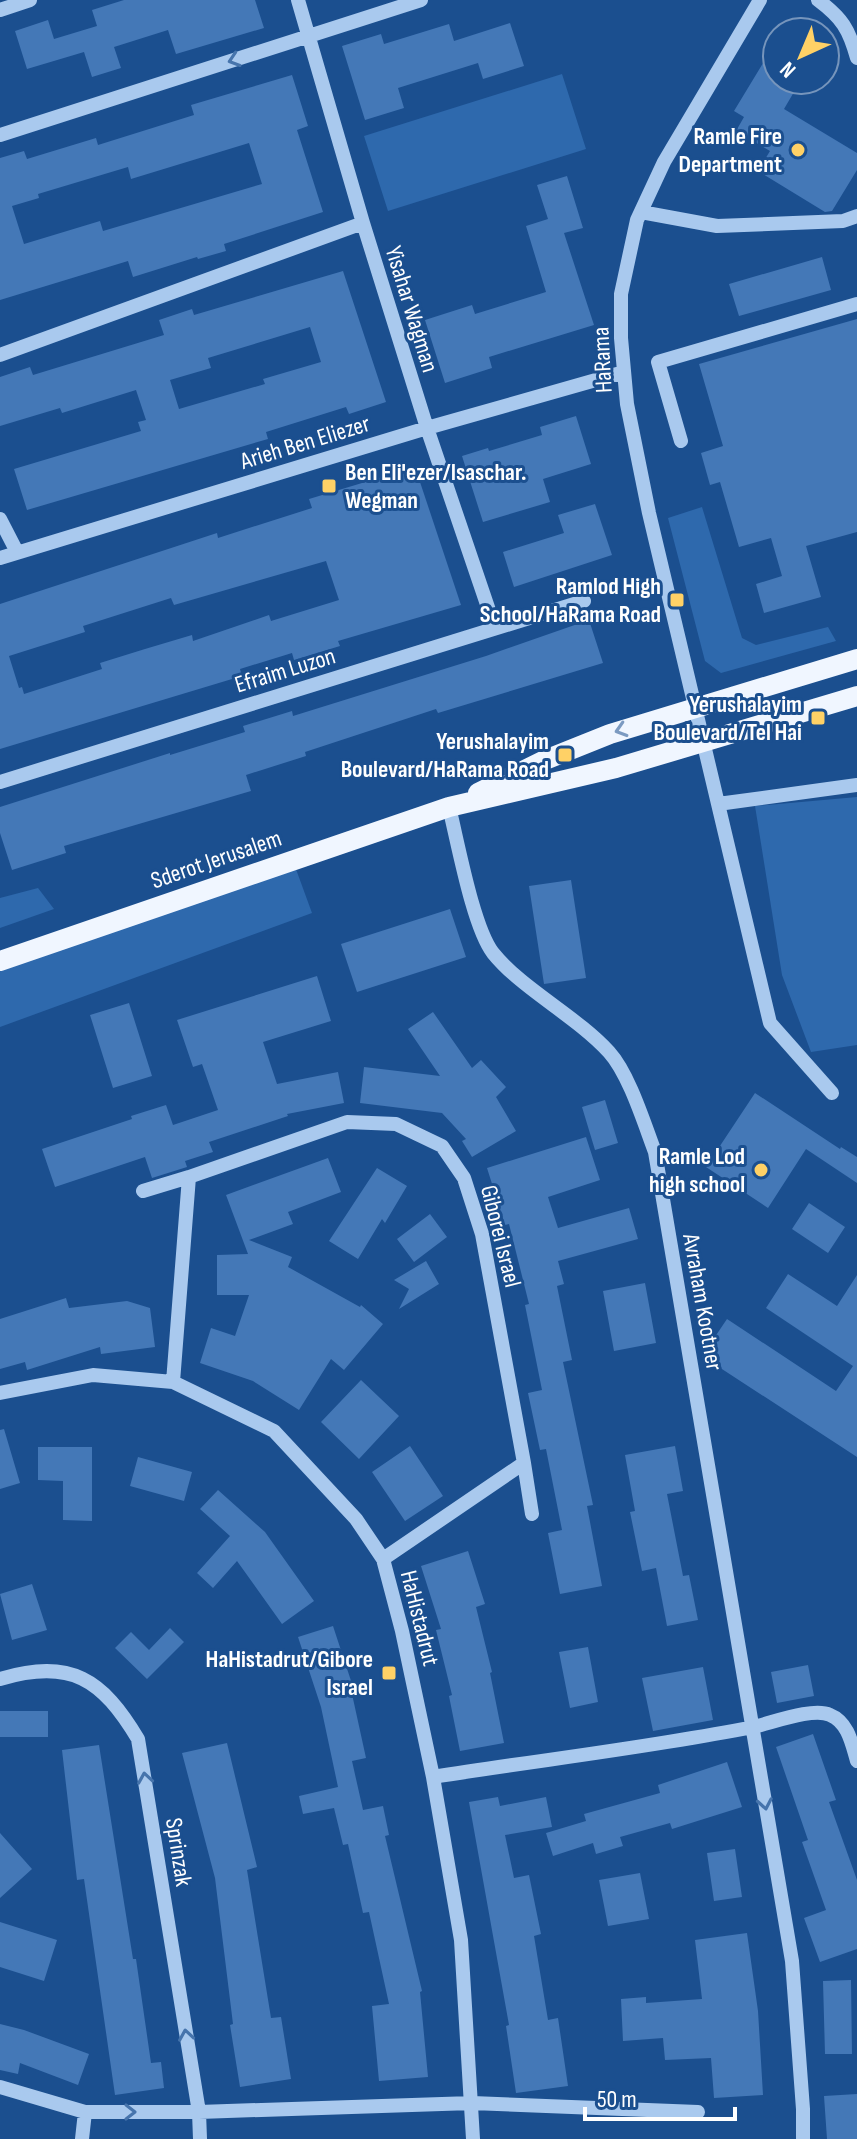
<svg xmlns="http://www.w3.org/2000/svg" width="857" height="2139" font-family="'Sofia Sans Condensed',sans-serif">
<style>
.green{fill:#2e69ad}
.building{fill:#4478b7;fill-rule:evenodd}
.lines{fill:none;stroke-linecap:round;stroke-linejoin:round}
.minor{stroke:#a9c9ee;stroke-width:14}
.major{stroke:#f0f6ff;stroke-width:20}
.oneway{stroke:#4674ac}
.oneway2{stroke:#7b9ac1}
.poi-dot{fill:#ffd166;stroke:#1b4f8f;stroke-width:3}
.labels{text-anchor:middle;stroke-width:6;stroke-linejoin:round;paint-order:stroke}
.poi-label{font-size:24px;font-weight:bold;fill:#fff;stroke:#1b4f8f;text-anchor:end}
.street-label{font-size:24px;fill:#fff;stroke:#1b4f8f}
</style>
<rect width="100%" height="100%" fill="#1b4f8f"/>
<!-- green -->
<path class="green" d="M562 74 586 149 388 211 364 136Z
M702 507 742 638 756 645 828 627 836 641 721 673 705 661 668 518Z
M857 797V1045L811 1052 782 975 755 806Z
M293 861 312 913 0 1027V966Z
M38 888 54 909 0 928V898Z"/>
<!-- building -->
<path class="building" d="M124 0H255L264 28 176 54 168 30 114 47 121 68 92 77 84 52 27 69 15 31 48 20 54 39 97 26 92 10Z
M510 23 524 66 483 79 478 63 398 88 404 108 365 120 342 46 381 34 384 44 449 24 454 41Z
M777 40V80H801L784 109 857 153V170L832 211 825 212 758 171 770 151 736 131 744 117 734 111Z
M292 75 308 126 297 130 323 212 224 244 226 251 198 259 197 257 133 277 128 261 0 300V158L24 151 27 159 96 138 98 145 194 115 191 105ZM249 143 262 184 103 231 100 221 24 244 12 206 39 198 38 194 128 167 131 179Z
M567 176 583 228 564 233 594 325 489 357 492 368 445 383 425 320 472 305 475 314 546 292 526 226 548 219 537 185Z
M822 257 831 290 739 316 729 284Z
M343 271 386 402 349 414 346 407 266 432 268 439 27 510 14 469 141 431 138 422 146 420 136 390 62 413 60 408 0 426V377L30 367 33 375 164 335 159 320 192 309 194 315ZM310 327 321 362 263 379 265 384 179 409 170 380 211 368 208 358Z
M857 319V532L806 546 821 597 764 613 756 584 782 576 771 538 739 547 720 482 710 485 701 453 723 446 699 364Z
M576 416 591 464 543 479 550 502 483 522 462 456 488 448 489 451 542 435 540 427Z
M415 467 461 605 338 641 340 646 294 660 292 653 240 669 242 676 0 749V604L217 533 218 538 312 508 309 499ZM326 561 339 600 271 621 269 615 193 641 192 635 145 649 100 663 102 669 24 694 22 687 19 688 9 656 85 632 83 626 171 598 174 605Z
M595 504 612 555 514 587 503 552 564 533 558 515Z
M589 620 603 663 438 713 436 709 305 752 306 756 246 775 251 791 64 846 66 853 12 870 0 833V807L170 753V755L245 732 243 726 292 711 293 716 486 656Z
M571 880 586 978 544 984 529 886Z
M450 909 466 957 357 992 341 944Z
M317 976 331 1021 263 1042 277 1084 338 1072 344 1103 287 1114 288 1116 209 1142 213 1152 185 1161 187 1167 152 1178 145 1157 55 1187 42 1149 132 1119 131 1116 166 1105 173 1125 218 1110 202 1064 193 1067 177 1020Z
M129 1003 152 1076 113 1088 90 1015Z
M433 1012 472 1068 481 1060 506 1087 496 1097 516 1131 472 1157 462 1141 466 1139 442 1113 360 1103 364 1067 440 1076 408 1029Z
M755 1093 840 1149 841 1147 857 1157V1183L806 1149 768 1208 706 1167Z
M605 1100 618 1143 595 1150 582 1107Z
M586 1137 600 1180 548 1197 558 1228 629 1208 638 1239 558 1261 564 1284 557 1286 572 1360 563 1362 593 1505 587 1506 602 1586 560 1594 548 1533 562 1530 546 1449 540 1450 528 1393 542 1390 525 1305 529 1304 509 1224 505 1225 487 1168Z
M328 1158 341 1192 288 1212 293 1224 249 1240 292 1257 288 1267 360 1307 361 1305 383 1324 344 1370 331 1359 299 1410 253 1381 200 1363 211 1328 235 1336 249 1295H217V1255L248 1254 226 1195Z
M377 1168 407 1186 385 1223 382 1219 358 1259 329 1241Z
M809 1203 845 1227 828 1253 792 1229Z
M430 1214 447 1237 414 1262 397 1239Z
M426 1261 439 1284 399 1309 409 1289 394 1280Z
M788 1274 837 1306 857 1275V1457L702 1356 727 1319 836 1391 853 1366 766 1308Z
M645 1283 656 1343 614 1351 603 1291Z
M66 1298 69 1308 127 1301 150 1308 155 1347 101 1354 100 1347 27 1370 25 1362 0 1369V1319Z
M361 1380 399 1416 359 1459 321 1422Z
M4 1429 20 1483 0 1489V1430Z
M410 1446 443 1496 405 1521 372 1472Z
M675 1446 683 1491 667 1494 683 1576 689 1575 698 1620 667 1626 656 1568 642 1571 630 1512 635 1511 625 1455Z
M38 1447H92V1521L63 1520V1481L38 1480Z
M138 1457 192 1472 184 1501 130 1486Z
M218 1490 265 1532 314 1601 282 1624 237 1561 213 1588 197 1573 230 1536 200 1509Z
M468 1551 485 1604 476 1607 492 1672 490 1673 504 1743 460 1751 449 1696 452 1695 436 1630 441 1629 421 1566Z
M32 1584 47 1630 12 1640 0 1594Z
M333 1626 355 1693 352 1694 366 1758 352 1761 363 1810 383 1806 389 1835 385 1836 422 1991 420 1992 428 2077 379 2081 372 2006 389 2004 369 1912 363 1913 348 1844 343 1845 334 1808 303 1814 299 1796 338 1787 321 1707 298 1637Z
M170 1628 184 1642 147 1679 115 1648 131 1632 149 1650Z
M588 1647 598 1702 570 1708 559 1652Z
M808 1665 814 1696 777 1703 771 1672Z
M703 1667 713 1720 653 1731 642 1678Z
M0 1711H48V1737H0Z
M813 1734 836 1800 829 1802 857 1880V1949L820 1962 804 1918 826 1910 802 1842 808 1840 776 1747Z
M227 1743 257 1867 247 1870 271 2018 281 2017 291 2079 240 2087 230 2025 233 2024 215 1878 182 1753Z
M99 1745 133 1959H136L151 2063 161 2062 164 2088 115 2095 84 1879 77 1880 62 1750Z
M727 1762 742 1807 672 1829 670 1823 620 1837 623 1846 596 1854 593 1843 553 1856 546 1833 586 1821 584 1814 660 1793 658 1785Z
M498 1797 500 1806 546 1797 552 1827 505 1835 514 1878 529 1875 541 1934 534 1936 548 2020 558 2018 568 2086 516 2093 506 2026 509 2025 469 1802Z
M0 1833 32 1869 0 1898Z
M735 1849 742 1897 714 1901 707 1853Z
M640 1873 649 1919 608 1926 599 1880Z
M0 1922 57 1940 44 1981 0 1967Z
M747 1933 758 2011 763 2095 714 2098 711 2058 665 2060 663 2038 623 2041 621 1999 646 1997V2003L702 1999 695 1940Z
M851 1980 852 2054H825L823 1981Z
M0 2024 24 2030 89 2054 78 2085 20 2063 18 2074 0 2070Z
M857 2094V2139H827L824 2096Z"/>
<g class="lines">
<!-- minor -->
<path class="minor" d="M298 0 363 223 427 428 495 628
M760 0 664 162 637 220 621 294V338L627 404 649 513 770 1023 832 1093
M818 0C842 18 849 29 857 58
M0 10 30 0
M0 135 421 0
M641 212 717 226 843 221 857 216
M0 355 363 223
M681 441 658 362 857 304
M0 519 17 552
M0 558 427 428 624 372
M0 782 584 601
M718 804 857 785
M449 807C458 843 473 927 493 953 522 989 576 1016 609 1052 629 1074 644 1123 655 1152L792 1961 803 2109V2139
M143 1191 189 1177
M173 1382 189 1177 347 1122 396 1124 442 1146 464 1178 482 1234 524 1463 383 1559
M0 1393 93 1375 173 1382 274 1431 356 1519 383 1559 402 1631 433 1777 461 1940 473 2139
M524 1463 532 1514
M0 1679C71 1658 102 1679 138 1739L199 2112 200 2139
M433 1777C539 1760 647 1748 753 1727 772 1723 813 1707 830 1715 848 1722 852 1744 857 1761
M0 2087 85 2112H199L472 2103 698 2112
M82 2139 85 2112"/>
<!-- major -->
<path class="major" d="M478 793 545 760 610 734 857 659
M0 961 449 807 616 768 857 696"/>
</g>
<!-- one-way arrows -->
<defs><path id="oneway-chevron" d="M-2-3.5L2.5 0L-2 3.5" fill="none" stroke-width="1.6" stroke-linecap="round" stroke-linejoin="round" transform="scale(2)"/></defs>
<g class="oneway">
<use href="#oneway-chevron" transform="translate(234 60) rotate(162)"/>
<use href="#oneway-chevron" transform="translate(145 1778) rotate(-99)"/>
<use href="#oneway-chevron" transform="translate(765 1804) rotate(80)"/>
<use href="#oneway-chevron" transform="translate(186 2035) rotate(-99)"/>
<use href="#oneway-chevron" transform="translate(130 2112)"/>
</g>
<use class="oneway2" href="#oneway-chevron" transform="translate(621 730) rotate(163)"/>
<!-- markers -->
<g class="poi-dot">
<circle cx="798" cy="150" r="8"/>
<rect x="321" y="478" width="16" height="16" rx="4"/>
<rect x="669" y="592" width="16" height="16" rx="4"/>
<rect x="810" y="710" width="16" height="16" rx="4"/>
<rect x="557" y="747" width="16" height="16" rx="4"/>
<circle cx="761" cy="1170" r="8"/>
<rect x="381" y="1665" width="16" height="16" rx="4"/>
</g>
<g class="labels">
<!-- poi labels -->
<g class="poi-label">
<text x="782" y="144">Ramle Fire<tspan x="782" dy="28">Department</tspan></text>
<text x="345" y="480" text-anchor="start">Ben Eli'ezer/Isaschar.<tspan x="345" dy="28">Wegman</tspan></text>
<text x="661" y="594">Ramlod High<tspan x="661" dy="28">School/HaRama Road</tspan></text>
<text x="802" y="712">Yerushalayim<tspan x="802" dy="28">Boulevard/Tel Hai</tspan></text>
<text x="549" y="749">Yerushalayim<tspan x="549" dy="28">Boulevard/HaRama Road</tspan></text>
<text x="745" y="1164">Ramle Lod<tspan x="745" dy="28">high school</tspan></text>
<text x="373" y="1667">HaHistadrut/Gibore<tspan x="373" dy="28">Israel</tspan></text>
</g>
<!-- street labels -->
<g class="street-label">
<text transform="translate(412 309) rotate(73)" y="8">Yisahar Wagman</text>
<text transform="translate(602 360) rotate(-93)" y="8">HaRama</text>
<text transform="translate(305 442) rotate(-17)" y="8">Arieh Ben Eliezer</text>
<text transform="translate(285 670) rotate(-17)" y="8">Efraim Luzon</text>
<text transform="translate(216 859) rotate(-19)" y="8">Sderot Jerusalem</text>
<text transform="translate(501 1236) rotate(76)" y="8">Giborei Israel</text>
<text transform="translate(703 1302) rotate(80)" y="8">Avraham Kootner</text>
<text transform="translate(420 1618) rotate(76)" y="8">HaHistadrut</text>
<text transform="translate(179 1852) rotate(81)" y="8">Sprinzak</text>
</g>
</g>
<!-- north arrow -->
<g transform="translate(801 56) rotate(224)"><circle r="38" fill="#1b4f8f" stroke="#7695bc" stroke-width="2"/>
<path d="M0-6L14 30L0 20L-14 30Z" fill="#ffd166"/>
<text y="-12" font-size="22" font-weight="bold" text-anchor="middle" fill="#ffffff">N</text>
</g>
<!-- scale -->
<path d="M585 2107v12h150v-12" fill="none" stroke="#ffffff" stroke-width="4"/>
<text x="597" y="2107" font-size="24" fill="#ffffff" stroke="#1b4f8f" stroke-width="6" paint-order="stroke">50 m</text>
</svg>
